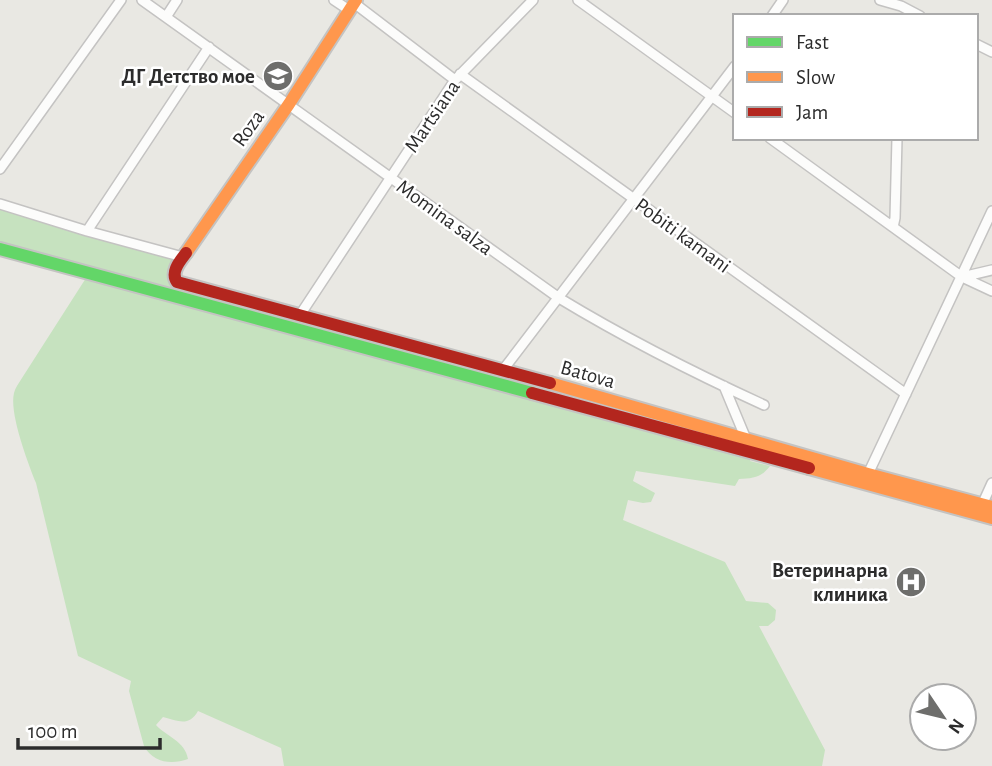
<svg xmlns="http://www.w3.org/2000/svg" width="992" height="766" font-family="'Alegreya Sans',sans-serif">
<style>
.green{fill:#c6e2bf}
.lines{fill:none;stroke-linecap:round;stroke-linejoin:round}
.street-casing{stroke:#c4c3c2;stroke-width:12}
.fast-casing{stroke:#c4c3c2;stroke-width:16}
.slow-casing{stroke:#c4c3c2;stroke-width:16}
.jam-casing{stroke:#c4c3c2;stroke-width:16}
.street{stroke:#fcfcfb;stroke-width:9}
.fast{stroke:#63d668;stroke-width:12}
.slow{stroke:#ff974d;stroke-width:12}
.jam{stroke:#b3261e;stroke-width:12}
.labels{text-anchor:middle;stroke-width:5;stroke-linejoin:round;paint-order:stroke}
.poi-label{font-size:21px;font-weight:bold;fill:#2c2c2c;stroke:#fff;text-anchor:end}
.street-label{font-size:21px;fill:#2c2c2c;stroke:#fff}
</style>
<rect width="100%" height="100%" fill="#e9e8e3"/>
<!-- green -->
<path class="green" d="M0 204 183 257 174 278 992 515 0 245Z
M86 278 751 458 750 461 770 466C761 478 753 478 739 479L735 486 636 471 633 481 655 493 651 502 643 503 628 500 623 520 725 562 746 601 768 603 776 610 775 620 768 626H759L825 750 822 766H284L281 748 198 711C189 727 178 721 163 717L156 725C167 737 185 741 188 759 172 765 153 763 144 746L129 691 131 681 78 656 36 483C28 463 9 413 14 393 15 388 19 383 22 378Z"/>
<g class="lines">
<!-- street casing -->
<g class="street-casing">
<path id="street" d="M142 0 559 298C625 338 694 373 764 405
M334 0 349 10
M578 0 735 113
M880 0 901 6 920 16
M354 3 455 80
M772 16 783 0
M166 17 177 0
M976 44 992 52
M460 74 906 394
M770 138 962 277 992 291
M0 169 121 0
M0 204 87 231 183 257
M893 227 895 218 897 138
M87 231 209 47
M962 277 992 270
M300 315 455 80 533 0
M503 370 735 66
M724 386 746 439
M868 474 992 211
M982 505 992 483"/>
</g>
<!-- fast casing -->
<g class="fast-casing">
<path id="fast" d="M0 249 532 393"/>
</g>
<!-- slow casing -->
<g class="slow-casing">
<path id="slow" d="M186 253 289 104 356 0
M550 383 868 474 992 507
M809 468 992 518"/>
</g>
<!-- jam casing -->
<g class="jam-casing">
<path id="jam" d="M186 253C180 261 170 272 177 282L550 383
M532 393 809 468"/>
</g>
<!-- street -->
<use href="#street" class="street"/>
<!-- fast -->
<use href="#fast" class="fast"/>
<!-- slow -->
<use href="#slow" class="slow"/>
<!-- jam -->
<use href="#jam" class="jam"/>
</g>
<!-- icons -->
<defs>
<g id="school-disc" transform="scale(1.575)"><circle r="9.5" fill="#6e6e6c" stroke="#fff"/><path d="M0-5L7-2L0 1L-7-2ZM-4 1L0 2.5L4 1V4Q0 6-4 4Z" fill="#fff"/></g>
<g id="hospital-disc" transform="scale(1.575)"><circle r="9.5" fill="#6e6e6c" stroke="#fff"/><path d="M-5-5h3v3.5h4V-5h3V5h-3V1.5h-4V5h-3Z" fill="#fff"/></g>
</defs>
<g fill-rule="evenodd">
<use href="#school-disc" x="278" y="76"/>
<use href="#hospital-disc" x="911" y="582"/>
</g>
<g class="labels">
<!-- poi labels -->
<g class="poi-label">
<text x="255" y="83">ДГ Детство мое</text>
<text x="888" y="577">Ветеринарна<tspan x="888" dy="24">клиника</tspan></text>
</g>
<!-- street labels -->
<g class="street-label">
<text transform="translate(432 116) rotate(-56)" y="7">Martsiana</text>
<text transform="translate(248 128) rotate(-55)" y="7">Roza</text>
<text transform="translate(445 217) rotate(36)" y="7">Momina salza</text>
<text transform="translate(683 235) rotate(36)" y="7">Pobiti kamani</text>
<text transform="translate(588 374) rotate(16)" y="7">Batova</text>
</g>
</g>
<!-- legend -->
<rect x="733" y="14" width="245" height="126" fill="#ffffff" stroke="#ababab" stroke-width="2"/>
<rect x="747" y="37" width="35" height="10" fill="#63d668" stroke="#ababab" stroke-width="2"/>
<text x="796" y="49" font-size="21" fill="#2c2c2c">Fast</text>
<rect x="747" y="72" width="35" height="10" fill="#ff974d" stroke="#ababab" stroke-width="2"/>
<text x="796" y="84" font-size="21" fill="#2c2c2c">Slow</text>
<rect x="747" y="107" width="35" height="10" fill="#b3261e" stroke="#ababab" stroke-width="2"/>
<text x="796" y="119" font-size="21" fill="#2c2c2c">Jam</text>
<!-- north arrow -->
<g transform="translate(943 717) rotate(125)"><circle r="33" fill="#ffffff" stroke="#ababab" stroke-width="2"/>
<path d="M0-5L12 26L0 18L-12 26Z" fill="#6e6e6c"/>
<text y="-10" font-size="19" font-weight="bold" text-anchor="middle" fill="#2c2c2c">N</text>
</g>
<!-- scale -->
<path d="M18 738v10h142v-10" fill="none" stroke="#2c2c2c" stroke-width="3.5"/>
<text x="28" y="738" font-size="21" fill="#2c2c2c" stroke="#ffffff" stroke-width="5" paint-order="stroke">100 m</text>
</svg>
